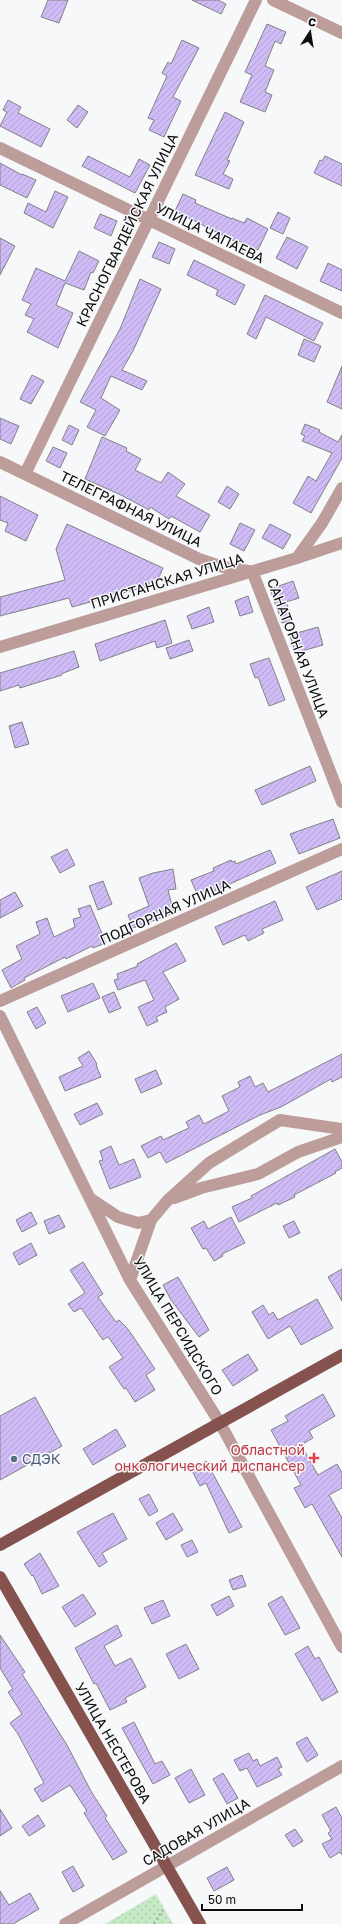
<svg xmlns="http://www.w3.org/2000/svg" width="342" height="1924" font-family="'Golos Text',sans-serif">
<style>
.park{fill:url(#park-dots)}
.building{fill:url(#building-hatch);stroke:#828284}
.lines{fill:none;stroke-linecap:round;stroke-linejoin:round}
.path{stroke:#a8a9aa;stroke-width:2.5;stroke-dasharray:2 3;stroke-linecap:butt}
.minor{stroke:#bc9d9a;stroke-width:12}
.major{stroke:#86524d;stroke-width:12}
.health-dot{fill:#e0444e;stroke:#f7f8fa;stroke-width:1.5}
.service-dot{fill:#5c6f8a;stroke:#f7f8fa;stroke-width:1.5}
.labels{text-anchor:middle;stroke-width:3;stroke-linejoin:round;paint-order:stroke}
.street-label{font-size:14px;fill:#0d0d0e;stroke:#f7f8fa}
.health-label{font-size:14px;fill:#be3a42;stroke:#f7f8fa;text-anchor:end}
.service-label{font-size:14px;fill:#4e5e75;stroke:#f7f8fa;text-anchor:start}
</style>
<defs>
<pattern id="park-dots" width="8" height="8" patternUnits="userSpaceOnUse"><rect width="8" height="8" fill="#c7eac6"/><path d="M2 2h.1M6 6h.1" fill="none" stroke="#aac8a9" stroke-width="1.8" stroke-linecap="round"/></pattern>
<pattern id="building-hatch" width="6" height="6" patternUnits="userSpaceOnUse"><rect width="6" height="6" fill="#cfbbf6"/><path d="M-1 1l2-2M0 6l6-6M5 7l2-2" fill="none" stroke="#b1a0d2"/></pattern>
</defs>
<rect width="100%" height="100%" fill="#f7f8fa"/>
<!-- park -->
<path class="park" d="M156 1894 173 1924H105Z"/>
<!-- building -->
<path class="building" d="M48 0H68L59 23 41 17Z
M192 0H218L226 4 221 14Z
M267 24 286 32 281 44 275 41 265 66 274 70 265 92 272 95 265 112 240 102 252 75 245 72Z
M182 40 199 48 173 97 181 101 164 137 149 130 154 120 148 118 167 76 162 73 168 62 171 64Z
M8 100 21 107 18 113 50 129 41 147 0 126 7 112 3 110Z
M78 105 88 112 77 128 67 120Z
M225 112 244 122 227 160 230 161 223 174 233 179 229 189 195 175Z
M88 156 130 177 139 159 150 165 135 193 82 166Z
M325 156 342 164V186L314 173 320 160 322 161Z
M0 163 22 175V174L36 180 27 198 0 185Z
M55 191 68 197 53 228 24 213 28 203 46 212Z
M183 194 196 200 195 203 232 219V218L244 223 247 218 268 229 258 250 237 240 236 242 224 236 175 211Z
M278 212 290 218 283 234 270 228Z
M100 214 117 221 111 236 94 228Z
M287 237 308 247 297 269 276 258Z
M0 238 15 246 0 275Z
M159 242 175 249 169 264 152 257Z
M79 251 99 261 93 273 91 272 84 290 65 283 56 305 73 313 58 348 27 332 34 319 25 315 31 304 22 300 36 268 65 281Z
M194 260 245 285 235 305 216 295 218 290 187 275Z
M328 263 342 270V291L320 281Z
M140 279 161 289 133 351 122 370 147 381 142 390 111 376 101 398 120 410 105 436 87 427 96 410 80 402 120 329Z
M265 295 323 323 314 341 266 317 256 339 247 334Z
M304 339 321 346 314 362 298 355Z
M342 366V409L327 402Z
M32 375 44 381 31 404 20 399Z
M0 418 19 426 11 444 0 439Z
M305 424 320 430 319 432 338 442 342 435V458L311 513 293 503 308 476 316 481 332 453 302 441 305 436 301 434Z
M69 425 79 430 72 445 62 440Z
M102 437 127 448 126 451 141 459 135 470 161 483 168 472 185 484 176 496 210 515 200 532 171 516 169 519 150 507 149 510 121 495 85 479Z
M53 447 67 453 60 468 46 461Z
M227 486 239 494 230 509 218 502Z
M0 496 38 515 26 541 5 531 8 523 0 520Z
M240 523 255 530 244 551 230 544Z
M67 524 163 568 156 584 72 607 69 598 0 616V597L65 580 56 549Z
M270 524 291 535 283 549 262 538Z
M293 581 299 598 286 602 293 620 282 623 270 589Z
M248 596 253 612 240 616 235 601Z
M209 607 214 622 192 629 187 616Z
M165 620 172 643 157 648 155 641 100 661 95 644Z
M318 627 323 645 295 653 290 635Z
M189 640 193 651 170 659 166 648Z
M74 651 79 667 61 674 62 675 36 683 20 688 19 685 0 691V673Z
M269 658 285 700 269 706 258 677 255 678 250 664Z
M22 722 29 744 15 748 9 726Z
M310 766 316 781 262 805 255 790Z
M333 819 340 838 299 854 290 834Z
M67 849 75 865 60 873 51 857Z
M270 850 276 863 199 898 191 880 214 871 213 868 231 860 232 862 235 861 236 864Z
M173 869 176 889 168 890 174 913 133 928 128 915 149 906 139 878 153 873Z
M342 871V899L317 910 306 887Z
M103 881 112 904 98 910 89 886Z
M15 892 23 906 0 918V900Z
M275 901 283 920 262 929 264 933 248 941 245 935 223 945 215 927Z
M90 905 106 943 93 948 92 946 66 959 65 957 24 978 25 980 11 988 2 970 22 959 16 946 40 934 36 922 47 918 54 937 75 927 73 919 81 917 78 909Z
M176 943 186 961 163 972 179 999 165 1007 167 1012 156 1017 158 1021 147 1026 138 1007 154 1000 145 980 118 990 114 980 118 979 117 974 138 966 137 964Z
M93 983 100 998 68 1012 61 996Z
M114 992 121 1008 109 1013 102 997Z
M37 1007 46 1023 36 1029 27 1012Z
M89 1051 97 1064 96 1065 101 1077 65 1091 59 1077 83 1066 78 1058Z
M342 1054V1077L332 1082 331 1079 281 1107 260 1115 166 1163 160 1152 148 1158 141 1146 161 1136 163 1140 189 1128 186 1122 199 1115 204 1124 229 1111 222 1096 240 1087 238 1082 250 1076 255 1087 263 1083 268 1092Z
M156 1070 162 1084 141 1093 135 1079Z
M97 1103 103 1114 80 1125 74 1114Z
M111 1146 119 1165 134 1159 141 1177 110 1189 99 1161 103 1160 100 1151Z
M335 1149 342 1162V1168L335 1172 336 1173 294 1195 295 1197 278 1205 277 1203 239 1222 232 1207 252 1198 251 1196Z
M31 1212 37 1224 22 1232 16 1220Z
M59 1215 65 1227 49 1234 44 1221Z
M231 1217 245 1243 222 1254 223 1256 214 1261 206 1248 203 1249 191 1228 204 1221 208 1229Z
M294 1221 300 1233 289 1238 283 1226Z
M31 1243 37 1255 19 1265 13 1253Z
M83 1262 103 1294 98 1297 116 1322 119 1320 128 1329 155 1369 146 1375 155 1390 135 1402 126 1388 124 1389 109 1367 123 1358 109 1338 107 1337 103 1340 81 1308 74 1312 68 1304 85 1293 70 1270Z
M342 1269V1301L328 1277Z
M178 1277 209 1330 199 1337 171 1300 163 1285Z
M317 1299 333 1328 301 1345 290 1326 268 1339 252 1312 263 1305 269 1315 273 1312 278 1320Z
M248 1354 258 1370 233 1386 222 1370Z
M323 1394 335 1416 309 1431 313 1438 301 1445 318 1475 337 1464 342 1473V1488L329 1495 342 1518V1557L312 1504 305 1508 294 1488 301 1485 271 1430 288 1421 285 1416Z
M35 1397 62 1446 0 1480V1416Z
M116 1429 126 1446 93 1465 83 1449Z
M206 1461 242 1527 229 1533 206 1483 200 1486 191 1469Z
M149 1494 158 1511 149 1516 139 1499Z
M113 1513 127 1539 102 1553 107 1562 99 1567 77 1532Z
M173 1513 183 1530 166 1540 156 1523Z
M192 1540 198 1552 187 1557 181 1545Z
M40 1553 59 1586 42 1594 33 1575 32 1576 24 1564Z
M242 1575 246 1586 233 1590 229 1580Z
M83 1594 96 1614 75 1627 62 1607Z
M229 1596 234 1606 217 1616 211 1605Z
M282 1596 300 1628 285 1635 268 1604Z
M163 1600 170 1616 152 1624 144 1608Z
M117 1625 122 1636 104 1646 115 1666 131 1658 146 1687 125 1698 127 1702 110 1710 96 1683 94 1684 75 1648Z
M0 1635 25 1672 22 1674 67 1745 92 1793 107 1816 105 1818 127 1852 113 1860 84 1813 87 1811 70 1785 42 1802 34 1789 44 1783 18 1734 10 1723 22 1714 8 1692 13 1689 0 1668Z
M186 1644 199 1669 179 1679 166 1654Z
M308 1646 315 1659 319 1657 338 1692 322 1701 295 1654Z
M134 1722 155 1764 162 1761 170 1775 153 1784 122 1728Z
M307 1737 318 1755 307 1762 296 1743Z
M249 1753 253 1761 257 1759 260 1766 277 1757 282 1767 278 1769 282 1775 257 1787 247 1768 240 1771 234 1760Z
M191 1769 205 1795 189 1803 175 1778Z
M223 1773 238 1798 227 1804 213 1779Z
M336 1807 342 1818V1855L340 1852 330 1858 322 1844 332 1839 328 1833 331 1831 322 1815Z
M0 1809 12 1828 0 1836Z
M38 1815 45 1826 29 1836 22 1826Z
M295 1829 303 1841 293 1847 285 1835Z
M73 1866 84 1886 73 1892 62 1872Z
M227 1867 234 1880 214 1891 207 1878Z
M0 1891 9 1905 30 1893 39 1909 13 1924H0Z"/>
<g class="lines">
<!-- path -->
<path class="path" d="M154 1924 164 1908"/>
<!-- minor -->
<path class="minor" d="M273 0 342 33
M0 148 342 313
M0 462 199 559 223 567 249 571
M25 474 256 0
M297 558 322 523 342 488
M252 571 342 802
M0 647 297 558 342 543
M0 1001 342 849
M0 1016 130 1280 220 1423 342 1647
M174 1198 201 1188 258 1174 298 1152 342 1137
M91 1199 118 1217 138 1223 151 1220
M130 1280 151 1220 167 1201 209 1163 280 1120 342 1129
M65 1924 342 1766"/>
<!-- major -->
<path class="major" d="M0 1545 342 1355
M0 1577 200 1924"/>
</g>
<!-- markers -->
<path class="health-dot" d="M312 1452h4v4h4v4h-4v4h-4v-4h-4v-4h4z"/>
<circle class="service-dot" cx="14" cy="1459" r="4"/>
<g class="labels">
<!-- street labels -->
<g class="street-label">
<text transform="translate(127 230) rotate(-64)" y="5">КРАСНОГВАРДЕЙСКАЯ УЛИЦА</text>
<text transform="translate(210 233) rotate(26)" y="5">УЛИЦА ЧАПАЕВА</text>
<text transform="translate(131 509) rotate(26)" y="5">ТЕЛЕГРАФНАЯ УЛИЦА</text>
<text transform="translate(167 581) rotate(-17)" y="5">ПРИСТАНСКАЯ УЛИЦА</text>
<text transform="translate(298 648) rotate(69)" y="5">САНАТОРНАЯ УЛИЦА</text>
<text transform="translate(165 912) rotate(-24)" y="5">ПОДГОРНАЯ УЛИЦА</text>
<text transform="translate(178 1326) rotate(59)" y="5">УЛИЦА ПЕРСИДСКОГО</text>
<text transform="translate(113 1743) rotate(60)" y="5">УЛИЦА НЕСТЕРОВА</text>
<text transform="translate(196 1832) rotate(-30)" y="5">САДОВАЯ УЛИЦА</text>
</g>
<!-- health labels -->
<g class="health-label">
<text x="305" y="1455">Областной<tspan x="305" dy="16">онкологический диспансер</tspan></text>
</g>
<!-- service labels -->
<g class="service-label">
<text x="22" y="1464">СДЭК</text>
</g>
</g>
<!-- north arrow -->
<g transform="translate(310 32) rotate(12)" stroke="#f7f8fa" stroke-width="3" paint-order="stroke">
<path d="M0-3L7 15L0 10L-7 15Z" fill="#0d0d0e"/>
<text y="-6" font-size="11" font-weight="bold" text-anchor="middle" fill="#0d0d0e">С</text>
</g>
<!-- scale -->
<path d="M202 1904v6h100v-6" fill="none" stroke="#0d0d0e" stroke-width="2"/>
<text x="208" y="1904" font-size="12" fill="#0d0d0e" stroke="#f7f8fa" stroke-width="3" paint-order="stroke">50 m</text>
</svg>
